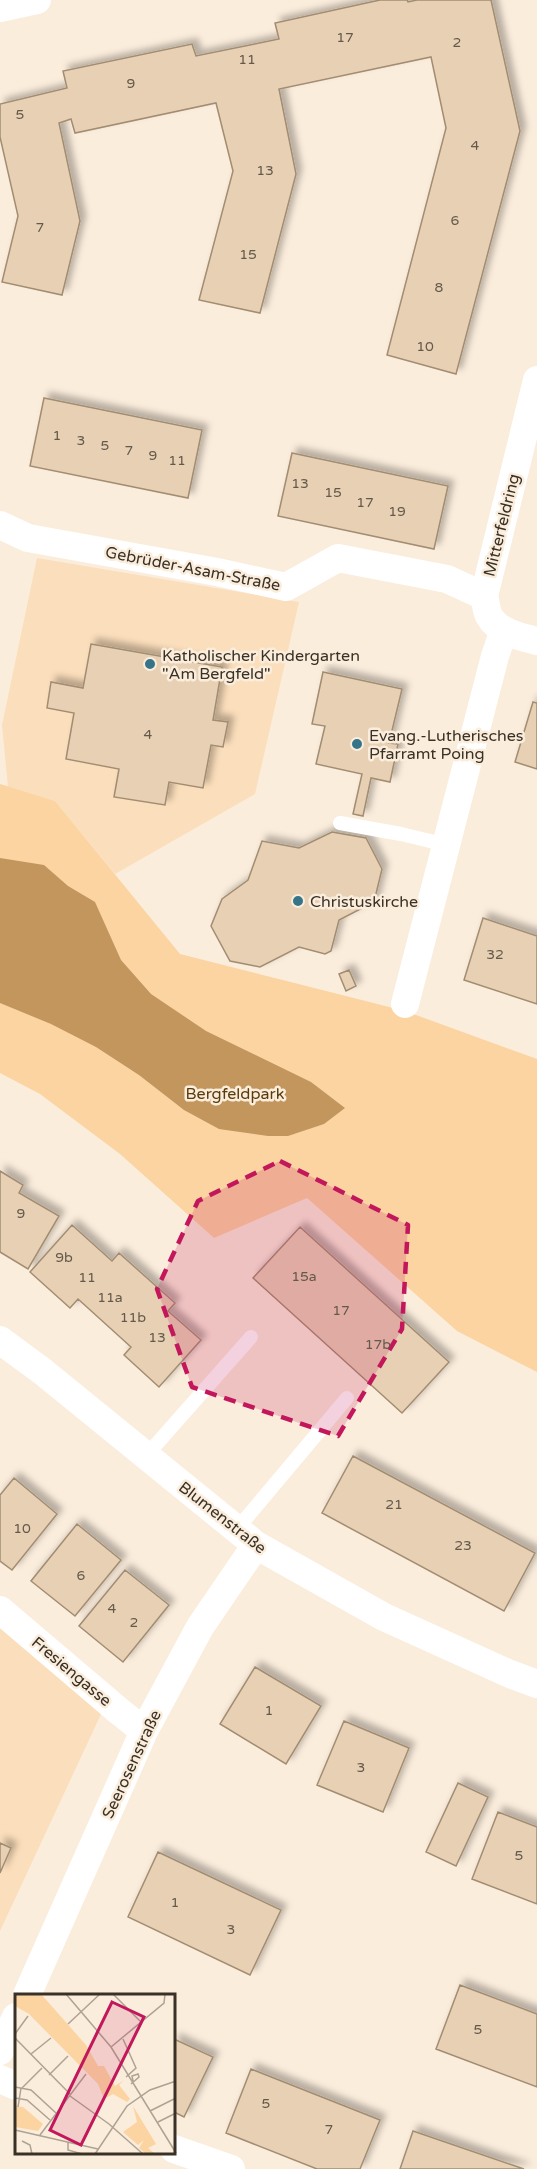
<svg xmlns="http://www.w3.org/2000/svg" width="537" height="2169" font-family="'Varela Round',sans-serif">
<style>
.built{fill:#fbdebb}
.green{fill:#fbd4a2}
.water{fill:#c2965c}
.building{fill:#e7d0b4;stroke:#a38d72;stroke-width:1.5;filter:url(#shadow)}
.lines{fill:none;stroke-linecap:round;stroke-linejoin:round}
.service{stroke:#fff;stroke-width:14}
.minor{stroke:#fff;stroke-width:28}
.marked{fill:#c2185b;fill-opacity:0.2;stroke:#c2185b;stroke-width:4.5;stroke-dasharray:12 8;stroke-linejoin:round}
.poi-dot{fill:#357489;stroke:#fbeddc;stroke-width:2}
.labels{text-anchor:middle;stroke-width:5;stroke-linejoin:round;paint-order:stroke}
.number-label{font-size:14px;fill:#65594a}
.street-label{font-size:16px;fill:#3a3126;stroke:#fbeddc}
.poi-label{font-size:16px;fill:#3a3126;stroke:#fbeddc;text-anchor:start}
.park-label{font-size:16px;fill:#5a3b0c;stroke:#fbeddc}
.inset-road{fill:none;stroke:#aea293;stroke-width:1.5}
.view{fill:#c2185b;fill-opacity:0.15;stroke:#c2185b;stroke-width:3}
.inset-edge{fill:none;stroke:#3a3126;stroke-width:3}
</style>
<defs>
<filter id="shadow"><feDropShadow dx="5.5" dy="-5.5" stdDeviation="3" flood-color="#0004"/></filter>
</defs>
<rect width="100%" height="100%" fill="#fbeddc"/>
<!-- built -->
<path class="built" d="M37 558 299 602 255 794 115 874 55 801 8 787 2 725Z
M0 1627 102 1712 0 1931Z"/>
<!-- green -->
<path class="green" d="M0 784 55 801 180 954 405 1011 537 1059V1372L457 1331 307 1198 214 1238 120 1154 40 1094 0 1073Z"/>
<!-- water -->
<path class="water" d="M0 858 44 865 68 886 95 902 121 960 151 994 206 1031 311 1082 345 1108 324 1124 288 1136H268L219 1129 184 1110 139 1075 96 1047 51 1024 0 1003Z"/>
<!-- building -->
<path class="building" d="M380 0H407L408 2 417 0H491L520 131 456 374 387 355 446 128 431 57 279 89 296 174 260 313 199 300 233 171 216 103 75 133 71 119 59 123 80 221 62 295 2 282 18 216 0 137V104L67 88 63 71 192 44 196 56 279 39 275 23Z
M44 398 202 430 188 498 30 466Z
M292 453 448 486 434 549 278 516Z
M91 644 222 667 213 720 228 722 223 747 211 745 203 788 169 782 165 805 114 797 119 769 66 759 74 713 47 708 51 682 83 688Z
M323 672 402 689 389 743 398 744 390 782 371 778 363 816 353 814 362 774 316 764 325 726 312 724Z
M533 702 537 703V769L515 762Z
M332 832 366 838 382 869 374 902 339 920 331 951 325 954 299 947 260 967 230 961 211 926 222 899 248 880 262 841 299 848Z
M483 918 537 936V1004L464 980Z
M349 970 356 986 346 991 339 974Z
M0 1171 23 1185 19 1193 59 1216 28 1269 0 1252Z
M72 1225 112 1261 119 1253 175 1303 168 1311 201 1340 159 1387 124 1355 131 1347 78 1299 70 1308 30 1272Z
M300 1227 449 1362 402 1413 253 1278Z
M353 1456 535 1553 504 1611 322 1513Z
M14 1478 57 1514 12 1570 0 1561V1495Z
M77 1524 121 1560 75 1616 31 1581Z
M125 1570 169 1605 123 1662 79 1626Z
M255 1667 321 1706 286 1764 220 1724Z
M344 1721 409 1748 383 1812 317 1785Z
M458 1783 488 1797 456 1866 426 1852Z
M498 1812 537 1827V1904L472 1879Z
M0 1843 11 1848 0 1873Z
M158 1852 281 1910 250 1975 128 1917Z
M460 1985 537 2014V2087L436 2049Z
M174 2039 213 2057 184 2117 174 2112Z
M251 2069 380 2120 360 2169H317L226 2133Z
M413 2131 524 2169H400Z"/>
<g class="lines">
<!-- service -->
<path class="service" d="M340 823 401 834 447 845
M146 1456 251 1337
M237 1529 347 1398"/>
<!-- minor -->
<path class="minor" d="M0 8 37 0
M537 380 484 596C486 602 486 610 489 616 498 632 520 637 537 641
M0 525 28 538 217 572 286 587 338 558 447 579 484 596
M405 1004 495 656 504 630
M0 1340 42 1371 256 1545 384 1617 510 1674 537 1684
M0 1610 120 1712 144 1731
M27 1995 144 1731 200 1627 256 1545
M0 2051 16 2017
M0 2079 16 2086
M174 2149 231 2169"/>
</g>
<!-- marked area -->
<path class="marked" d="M280 1161 408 1225 402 1329 338 1436 192 1387 157 1289 198 1201Z"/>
<!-- markers -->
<g class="poi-dot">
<circle cx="150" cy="664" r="6"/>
<circle cx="357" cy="744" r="6"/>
<circle cx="298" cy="901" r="6"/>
</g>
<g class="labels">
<!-- number labels -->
<g class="number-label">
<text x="345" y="42">17</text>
<text x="457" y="47">2</text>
<text x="247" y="64">11</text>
<text x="131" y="88">9</text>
<text x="20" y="119">5</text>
<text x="475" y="150">4</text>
<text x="265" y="175">13</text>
<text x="455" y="225">6</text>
<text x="40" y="232">7</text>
<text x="248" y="259">15</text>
<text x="439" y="292">8</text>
<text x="425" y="351">10</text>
<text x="57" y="440">1</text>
<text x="81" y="445">3</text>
<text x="105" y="450">5</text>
<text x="129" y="455">7</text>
<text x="153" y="460">9</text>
<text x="177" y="465">11</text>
<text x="300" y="488">13</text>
<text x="333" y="497">15</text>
<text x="365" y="507">17</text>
<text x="397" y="516">19</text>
<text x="148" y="739">4</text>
<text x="495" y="959">32</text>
<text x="21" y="1218">9</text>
<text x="64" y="1262">9b</text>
<text x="304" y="1281">15a</text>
<text x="87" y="1282">11</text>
<text x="110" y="1302">11a</text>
<text x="341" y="1315">17</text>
<text x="133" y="1322">11b</text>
<text x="157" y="1342">13</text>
<text x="378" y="1349">17b</text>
<text x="394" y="1509">21</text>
<text x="22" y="1533">10</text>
<text x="463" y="1550">23</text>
<text x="81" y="1580">6</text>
<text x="112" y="1613">4</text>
<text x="134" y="1627">2</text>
<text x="269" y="1715">1</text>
<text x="361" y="1772">3</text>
<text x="519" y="1860">5</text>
<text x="175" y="1907">1</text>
<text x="231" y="1934">3</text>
<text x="478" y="2034">5</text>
<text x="266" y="2108">5</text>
<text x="329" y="2134">7</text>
</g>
<!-- street labels -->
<g class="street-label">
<text transform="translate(501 525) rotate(-76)" y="6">Mitterfeldring</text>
<text transform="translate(193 568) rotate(11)" y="6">Gebrüder-Asam-Straße</text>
<text transform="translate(223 1517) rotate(38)" y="6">Blumenstraße</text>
<text transform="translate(72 1671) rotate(40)" y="6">Fresiengasse</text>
<text transform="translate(131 1764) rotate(-65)" y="6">Seerosenstraße</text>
</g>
<!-- poi labels -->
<g class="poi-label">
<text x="162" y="661">Katholischer Kindergarten<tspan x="162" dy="18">"Am Bergfeld"</tspan></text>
<text x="369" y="741">Evang.-Lutherisches<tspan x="369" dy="18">Pfarramt Poing</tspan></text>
<text x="310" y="907">Christuskirche</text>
</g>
<!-- park labels -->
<g class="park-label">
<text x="235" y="1099">Bergfeldpark</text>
</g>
</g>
<!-- overview -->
<g transform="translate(15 1994)">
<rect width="160" height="160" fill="#fbeddc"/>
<path d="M0 0H26L71 51 83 72H89L100 92 109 86 104 91 115 105 112 108 98 100 89 105 83 90 14 20 0 12ZM0 112 8 113 28 130 23 137 0 133ZM118 112 141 150 133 154 140 160H131L124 154 129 146 123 151 108 138 122 128Z" fill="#fbd4a2"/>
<path class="inset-road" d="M51 0 96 53 161 159M98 0 127 29M53 30 85 0M0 40 13 22M0 44 55 100M108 45 121 74 111 83M96 53 149 9 150 0M16 60 36 44M34 81 53 62M116 90 124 83 123 80 117 82 118 87M0 93 16 96 41 119M7 94 27 74M55 102 94 130 128 160M0 104 12 106 35 126M3 113 6 94M135 117 161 104M143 128 161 119M0 136 83 155M25 141 71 80M7 147 15 151 17 160M53 148V156L67 160M80 160 112 112 135 96 161 87"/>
<path class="view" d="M97 8 129 23 66 151 35 136Z"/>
<rect width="160" height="160" class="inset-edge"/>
</g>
</svg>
